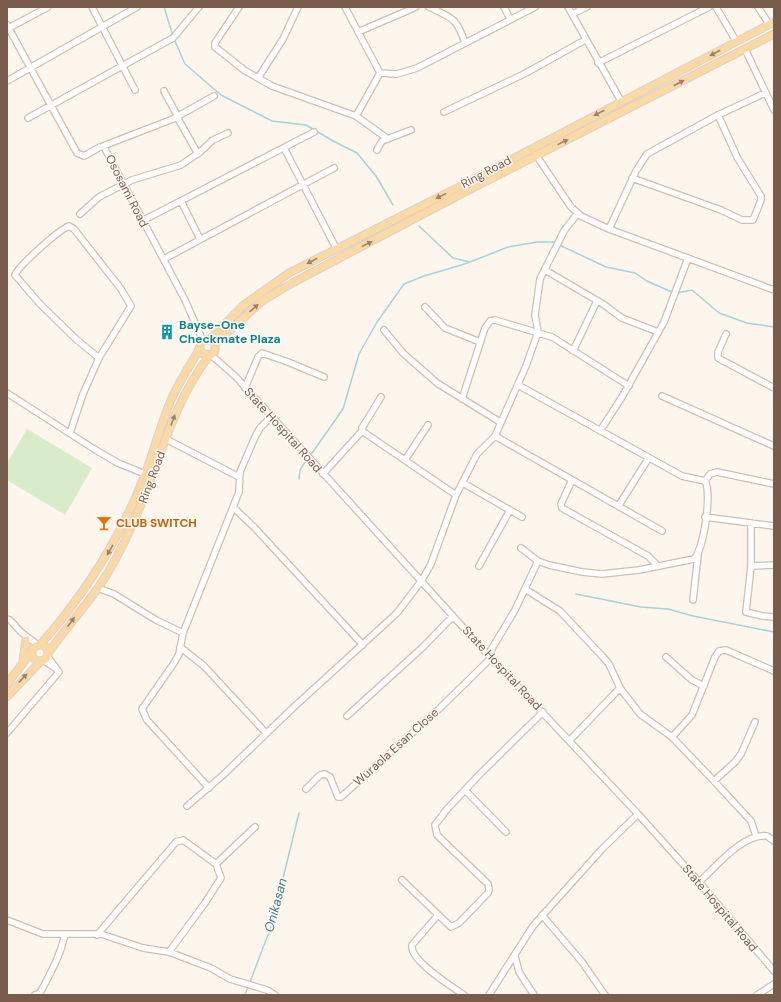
<svg xmlns="http://www.w3.org/2000/svg" width="781" height="1002" font-family="'DM Sans',sans-serif">
<style>
.green{fill:#d8ecc9}
.lines{fill:none;stroke-linecap:round;stroke-linejoin:round}
.stream{stroke:#a5d3da;stroke-width:1.5}
.minor-casing{stroke:#d1beb0;stroke-width:8}
.major-casing{stroke:#dad1cd;stroke-width:9}
.minor{stroke:#fff;stroke-width:5.5}
.major{stroke:#fbd9a5;stroke-width:7}
.oneway{fill:#a18267}
.labels{text-anchor:middle;stroke-width:3;stroke-linejoin:round;paint-order:stroke}
.street-label{font-size:12px;fill:#7a5c4d;stroke:#fffaf3}
.culture-label{font-size:12px;font-weight:bold;fill:#0d838f;stroke:#fffaf3;text-anchor:start}
.food-label{font-size:12px;font-weight:bold;fill:#c56008;stroke:#fffaf3;text-anchor:start}
.water-label{font-size:13px;font-style:italic;fill:#437c86;stroke:#fffaf3}
</style>
<rect width="100%" height="100%" fill="#fdf6ec"/>
<!-- green -->
<path class="green" d="M27 429 92 468 65 515 7 480V463Z"/>
<g class="lines">
<!-- stream -->
<path class="stream" d="M164 7 173 36
M174 39 185 64 221 95 272 121 306 125 335 142 357 153 376 176 393 205
M419 226 453 258 470 262 508 247 537 242H553L606 267 635 273 647 281 674 293
M677 293 692 290 719 313 747 323 774 327
M310 456 343 409 359 354 377 322 404 284 424 276 468 263
M299 479 300 470 307 459
M576 594 641 607 668 609 693 616 774 632
M245 995 271 927 299 813"/>
<!-- minor casing -->
<g class="minor-casing">
<path id="minor" d="M92 7 135 90
M239 7 215 43V47L244 70 272 86 356 116 380 73
M345 7 380 73 397 74 417 68 535 7
M429 7C452 18 457 18 465 43
M504 7 510 19
M568 7 621 101
M716 7 736 41
M758 7 769 24
M572 14 587 7
M7 25 77 153 84 156 100 147H104L185 300 203 341
M7 29 48 7
M358 32 416 7
M745 49 774 110
M598 63 709 7
M258 78 283 39 298 7
M7 81 137 7
M164 91 178 117
M444 112 524 74 585 40
M356 116 388 139
M177 117 198 154
M28 118 173 38 199 7
M103 146 173 119 214 96
M284 148 336 248
M377 150 382 141 411 130
M536 155 571 207 581 216 609 229 774 290
M632 178 721 210 742 220H753L761 200V196L738 159 718 115
M181 201 200 239
M80 214 99 197 132 180 181 165 200 152 213 140 228 133
M142 221 314 132
M609 229 636 171 647 154 718 115 765 93
M164 259 334 168
M545 270 603 304 622 318 658 332
M425 307 445 328 480 342
M384 330 403 353 437 383 500 422
M726 334 718 352V358L774 388
M573 351 597 301
M211 355 235 376 491 658 638 814 699 882 774 971
M518 385 682 476 705 481 710 474 717 472 774 484
M245 388 258 357 262 353 288 362 324 377
M7 393 94 449 118 463 145 474
M662 396 774 446
M462 399 485 328 490 321 495 320 552 337 629 386
M362 431 456 495
M600 431 622 397 664 322 688 258
M70 433 83 394 99 358 131 306 121 289 74 229 69 226C59 230 19 265 15 275L39 303 77 340 99 358
M495 436 662 531
M166 439 239 477
M405 460 428 425
M323 474 362 431V428L381 397
M572 480 561 504 562 508 648 556 658 566
M463 483 522 517
M619 505 648 459
M233 507 254 527 363 645
M705 517 774 526
M751 523V566L746 612 762 616 774 617
M521 548 538 561 549 565 582 572 602 574 639 570 694 559C704 549 712 493 705 481
M479 566 510 510
M751 566 774 565
M98 588 114 594 156 620 183 633
M525 589 560 611 602 656 609 664 620 688 640 714 672 737 714 781 751 821 756 836
M693 600 698 555
M7 619 10 620 22 633 38 645
M180 647 204 666 266 733
M666 657 692 680 704 686
M43 660 55 668
M347 716 423 647 453 616
M7 733 59 672 47 656
M672 737 692 715 715 657 719 651 726 650 774 671
M570 740 620 688
M714 781 735 762 741 754 755 722
M209 788 147 720 142 709 174 663 179 654 183 633 239 492 240 472 255 437 260 428 271 417
M306 789 320 775 325 774 330 777 338 797H341L439 709 491 658V650L515 610 538 561
M465 790 506 832
M187 806 222 776 295 706 397 613 422 580 431 564 456 495 477 454 495 436 526 366 538 332 535 315 540 279 564 231 577 214
M216 864 255 827
M402 880 451 927 459 923 488 893 489 890 488 884 437 835 435 825 448 808 480 774 543 712
M699 882C716 867 743 833 767 836L774 841
M438 915 412 945C409 960 451 986 464 995
M542 915 582 962 605 995
M7 920 43 934H101L143 948 169 952 211 968 230 979 267 990 275 995
M97 935 176 842 183 840 216 864 221 878 205 903 169 952
M515 956 519 972 534 995
M35 995 40 993C51 972 59 959 65 935
M489 995 533 926 602 849 638 814
M757 995 774 984"/>
</g>
<!-- major casing -->
<g class="major-casing">
<path id="major" d="M210 339 244 305 289 273 461 186 774 22
M215 344 262 301 294 282 465 192 774 34
M40 645C86 593 120 539 145 475 154 450 161 424 171 400 178 384 187 370 196 355 199 350 199 346 203 341L210 339 215 344V351L211 355 203 354 200 349
M32 653a8 8 0 1 1 16 0a8 8 0 1 1-16 0Z
M48 653C64 631 82 610 98 588 112 568 124 544 134 521 159 466 171 405 209 356
M23 661 26 640
M7 684 32 651
M7 697 41 661"/>
</g>
<!-- minor -->
<use href="#minor" class="minor"/>
<!-- major -->
<use href="#major" class="major"/>
</g>
<!-- one-way arrows -->
<defs><path id="oneway-solid" d="M-6-.8H1V-3.2L6.5 0L1 3.2V.8H-6Z"/></defs>
<g class="oneway">
<use href="#oneway-solid" transform="translate(715 53) rotate(152)"/>
<use href="#oneway-solid" transform="translate(679 83) rotate(-28)"/>
<use href="#oneway-solid" transform="translate(599 113) rotate(153)"/>
<use href="#oneway-solid" transform="translate(563 142) rotate(-26)"/>
<use href="#oneway-solid" transform="translate(441 196) rotate(154)"/>
<use href="#oneway-solid" transform="translate(367 244) rotate(-26)"/>
<use href="#oneway-solid" transform="translate(312 261) rotate(152)"/>
<use href="#oneway-solid" transform="translate(254 308) rotate(-41)"/>
<use href="#oneway-solid" transform="translate(173 420) rotate(-70)"/>
<use href="#oneway-solid" transform="translate(110 550) rotate(120)"/>
<use href="#oneway-solid" transform="translate(71 622) rotate(-53)"/>
<use href="#oneway-solid" transform="translate(23 678) rotate(-47)"/>
</g>
<!-- icons -->
<defs>
<g id="building-bare" transform="scale(1.2)"><path d="M-4-6H4V6H1V3H-1V6H-4ZM-2.5-4.3h1.7v1.8h-1.7ZM.8-4.3h1.7v1.8H.8ZM-2.5-1h1.7V.8h-1.7ZM.8-1h1.7V.8H.8Z" fill="#0f9aa8" stroke="#fffaf3" stroke-width="2.5" paint-order="stroke"/></g>
<g id="bar-bare" transform="scale(1.2)"><path d="M-6-5H6L.8 .8V4.5H3.5V6h-7V4.5H-.8V.8Z" fill="#e8710a" stroke="#fffaf3" stroke-width="2.5" paint-order="stroke"/></g>
</defs>
<g fill-rule="evenodd">
<use href="#building-bare" x="167" y="332"/>
<use href="#bar-bare" x="104" y="523"/>
</g>
<g class="labels">
<!-- street labels -->
<g class="street-label">
<text transform="translate(486 172) rotate(-28)" y="4">Ring Road</text>
<text transform="translate(127 191) rotate(63)" y="4">Ososami Road</text>
<text transform="translate(283 430) rotate(48)" y="4">State Hospital Road</text>
<text transform="translate(152 477) rotate(-69)" y="4">Ring Road</text>
<text transform="translate(502 668) rotate(47)" y="4">State Hospital Road</text>
<text transform="translate(396 747) rotate(-42)" y="4">Wuraola Esan Close</text>
<text transform="translate(720 908) rotate(50)" y="4">State Hospital Road</text>
</g>
<!-- culture labels -->
<g class="culture-label">
<text x="179" y="329">Bayse-One<tspan x="179" dy="14">Checkmate Plaza</tspan></text>
</g>
<!-- food labels -->
<g class="food-label">
<text x="116" y="527">CLUB SWITCH</text>
</g>
<!-- water labels -->
<g class="water-label">
<text transform="translate(275 905) rotate(-75)" y="5">Onikasan</text>
</g>
</g>
<!-- border -->
<rect width="781" height="1002" fill="none" stroke="#7a5c4d" stroke-width="16"/>
</svg>
